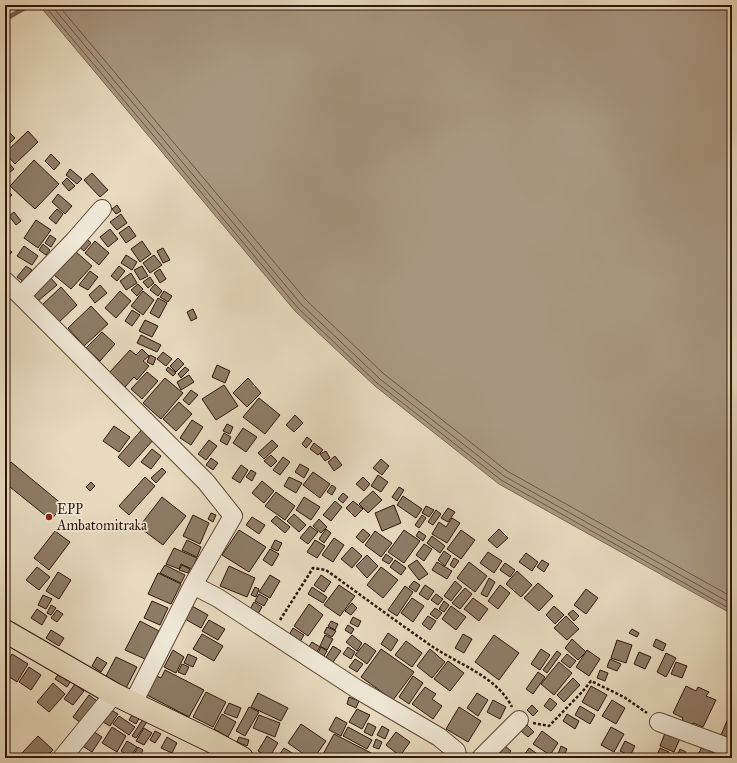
<svg xmlns="http://www.w3.org/2000/svg" width="737" height="763" font-family="'IM FELL Great Primer',serif">
<style>
.water{fill:#a89780;stroke:#776350}
.lines{fill:none;stroke-linecap:round;stroke-linejoin:round}
.shore{stroke:#6b5644;stroke-width:1}
.stream{stroke:#776350;stroke-width:4.5}
.building{fill:#8e7c67;stroke:#2e1608}
.minor-casing{stroke:#5c4736;stroke-width:20}
.major-casing{stroke:#2e1608;stroke-width:24}
.path{stroke:#2e1608;stroke-width:2.5;stroke-dasharray:3 2;stroke-linecap:butt}
.minor{stroke:#efe7d5;stroke-width:18}
.major{stroke:#e7dabe;stroke-width:22}
.poi-dot{fill:#8f2418;stroke:#efe7d5;stroke-width:1.5}
.labels{text-anchor:middle;stroke-width:3.5;stroke-linejoin:round;paint-order:stroke}
.poi-label{font-size:14px;fill:#2e1608;stroke:#efe7d5;text-anchor:start}
</style>
<rect width="100%" height="100%" fill="#e7dabe"/>
<filter id="stains"><feTurbulence type="fractalNoise" baseFrequency=".005" numOctaves="4"/><feColorMatrix values="0 0 0 0 .2 0 0 0 0 .09 0 0 0 0 .02 0 0 0 .5 -.17"/></filter>
<radialGradient id="worn" r=".72"><stop offset=".6" stop-color="#630" stop-opacity="0"/><stop offset="1" stop-color="#630" stop-opacity=".3"/></radialGradient>
<!-- water -->
<path class="water" d="M39 5H732V614L499 484 375 386 295 311Z"/>
<g class="lines">
<!-- shore -->
<path class="shore" d="M44 5 298 308 377 383 501 480 732 610
M51 5 301 304 380 379 504 476 732 604
M58 5 306 300 384 374 507 471 732 597"/>
<!-- stream -->
<path class="stream" d="M5 18 9 17 30 5"/>
</g>
<!-- building -->
<path class="building" d="M5 128 15 138 5 148Z
M28 131 38 142 15 164 5 153Z
M51 154 60 163 54 170 45 161Z
M5 159 14 169 5 176Z
M34 160 59 184 35 209 10 186Z
M70 169 82 179 77 184 66 175Z
M92 173 108 190 100 197 84 180Z
M67 178 75 186 69 191 62 183Z
M5 189 12 195 5 202Z
M58 194 72 206 65 214 52 202Z
M117 205 121 211 116 214 112 209Z
M57 209 63 214 56 224 49 218Z
M14 212 21 221 16 225 9 216Z
M121 214 127 223 117 230 110 222Z
M36 220 51 230 38 248 24 238Z
M129 226 136 236 126 243 119 233Z
M110 229 118 239 108 247 100 237Z
M50 235 56 239 51 247 45 243Z
M85 237 91 243 84 251 78 246Z
M95 241 109 253 99 265 85 253Z
M142 241 151 254 140 262 131 249Z
M43 244 50 250 46 255 39 250Z
M24 246 38 256 32 265 17 256Z
M5 247 12 252 5 260Z
M163 248 170 260 163 263 157 251Z
M75 251 92 266 71 289 54 275Z
M126 255 137 262 132 270 121 263Z
M154 255 162 265 150 273 143 263Z
M26 266 32 270 24 282 17 277Z
M119 266 125 271 117 281 111 276Z
M142 266 148 276 140 280 134 270Z
M160 269 166 279 160 283 154 273Z
M90 271 98 277 88 290 79 285Z
M131 273 137 283 126 290 120 281Z
M50 277 57 285 38 301 30 293Z
M150 277 154 283 148 288 143 282Z
M138 284 143 289 137 296 131 290Z
M155 284 162 291 158 296 150 290Z
M100 285 107 293 95 303 89 295Z
M61 287 77 305 57 324 41 306Z
M120 291 131 301 116 318 105 308Z
M143 291 154 300 143 315 131 306Z
M164 291 172 296 168 302 160 297Z
M158 298 167 303 159 318 150 313Z
M91 306 108 324 84 346 68 328Z
M193 309 197 318 191 321 187 312Z
M132 310 140 315 132 326 125 321Z
M145 320 158 326 152 337 139 331Z
M102 332 115 344 100 361 86 348Z
M141 335 161 345 157 352 137 343Z
M142 349 149 356 143 361 149 366 137 380 134 377 125 387 109 373 130 350 136 355Z
M163 352 172 359 166 366 157 359Z
M150 355 156 358 153 365 147 362Z
M178 358 184 364 176 372 170 366Z
M217 365 230 371 225 383 212 377Z
M168 367 176 373 173 376 166 370Z
M185 367 189 370 181 378 178 374Z
M147 372 158 381 142 399 131 389Z
M189 375 194 382 181 390 177 382Z
M165 378 183 393 161 419 143 403Z
M248 378 261 393 247 407 233 393Z
M224 385 238 406 216 420 202 399Z
M191 390 198 395 189 405 183 400Z
M259 398 280 415 265 434 243 417Z
M179 402 192 414 176 431 163 419Z
M295 415 303 423 294 432 286 425Z
M192 420 203 427 191 445 180 438Z
M227 424 233 427 230 434 223 431Z
M114 426 130 437 119 452 103 441Z
M144 427 155 438 129 467 118 457Z
M243 428 257 437 246 452 233 443Z
M224 433 231 437 227 445 220 441Z
M307 437 312 441 306 448 302 444Z
M209 440 217 446 206 460 198 454Z
M272 440 278 446 264 459 258 453Z
M314 443 323 450 318 455 310 449Z
M152 449 161 456 151 469 141 462Z
M326 451 330 458 325 461 320 454Z
M271 455 277 461 271 467 264 461Z
M335 456 342 465 334 471 328 462Z
M283 457 290 462 280 475 273 470Z
M211 458 218 463 213 470 206 465Z
M381 459 389 466 382 475 373 468Z
M11 462 63 505 51 520 5 483V470Z
M300 464 309 469 304 478 295 472Z
M241 465 248 470 240 483 232 478Z
M162 468 166 472 156 483 151 478Z
M251 470 256 473 252 481 246 477Z
M313 472 330 484 320 498 303 485Z
M378 475 388 482 381 492 371 486Z
M145 477 155 486 129 515 119 506Z
M289 477 302 483 296 493 284 486Z
M363 477 370 484 364 491 356 484Z
M262 481 274 491 264 503 252 493Z
M91 482 95 486 90 491 86 487Z
M332 485 336 488 332 495 327 492Z
M399 487 404 490 397 501 392 497Z
M373 491 382 500 368 513 359 504Z
M276 492 295 506 285 520 265 506Z
M343 493 348 497 343 503 338 499Z
M403 496 422 509 416 518 397 505Z
M162 497 186 516 163 545 139 527Z
M304 497 320 507 311 520 296 510Z
M335 501 342 507 331 521 323 515Z
M353 501 363 509 355 517 346 508Z
M394 505 401 523 382 531 375 513Z
M426 506 434 510 429 517 422 513Z
M448 508 455 512 448 522 441 518Z
M436 510 441 514 433 525 428 522Z
M211 513 216 515 213 522 208 519Z
M294 514 306 525 299 532 287 521Z
M193 515 209 523 200 544 183 536Z
M422 515 426 518 419 528 415 525Z
M276 516 290 527 285 533 271 521Z
M252 517 265 525 259 534 246 525Z
M452 518 460 523 447 543 432 534 439 522 446 527Z
M319 519 327 527 321 533 313 526Z
M310 526 318 532 308 544 300 538Z
M326 529 331 533 324 543 319 539Z
M363 529 370 535 363 543 356 537Z
M499 529 508 538 497 548 488 540Z
M239 530 266 547 249 572 222 555Z
M404 530 420 541 404 563 388 552Z
M461 530 475 540 461 559 447 549Z
M55 531 70 542 49 570 34 558Z
M375 531 392 543 381 557 365 545Z
M419 531 426 536 423 541 416 536Z
M432 536 445 546 440 553 427 543Z
M334 538 344 545 333 562 322 555Z
M187 540 201 547 197 557 182 550Z
M275 540 282 543 278 551 271 548Z
M315 540 325 546 317 558 307 552Z
M424 544 432 549 424 561 416 555Z
M352 547 362 556 352 568 341 559Z
M174 548 197 558 192 569 181 564 179 569 166 564Z
M270 549 279 554 272 566 263 560Z
M444 551 451 556 445 566 438 560Z
M488 552 502 561 494 573 480 563Z
M526 553 538 562 532 571 519 562Z
M386 554 393 559 389 564 382 560Z
M367 555 378 566 367 578 356 566Z
M454 558 459 561 454 568 450 565Z
M395 560 406 568 401 575 390 567Z
M417 560 428 574 419 580 408 566Z
M542 560 549 564 544 572 537 567Z
M437 562 452 571 447 579 432 570Z
M469 562 487 576 475 592 457 578Z
M505 563 515 570 510 577 500 570Z
M165 565 185 575 181 583 160 573Z
M182 565 190 569 188 573 179 570Z
M229 566 255 578 247 597 220 586Z
M37 567 50 577 39 590 26 580Z
M381 567 398 580 383 598 367 585Z
M517 571 532 585 521 597 506 584Z
M58 572 71 580 59 599 46 591Z
M158 573 181 584 171 604 148 594Z
M270 575 280 581 270 598 259 592Z
M321 575 331 582 324 592 314 585Z
M489 578 495 582 487 597 481 594Z
M414 581 420 585 416 592 409 587Z
M455 581 462 587 451 601 444 596Z
M538 583 553 596 539 611 524 598Z
M339 585 355 596 340 616 324 605Z
M425 585 434 591 428 600 419 594Z
M500 585 510 593 498 609 488 601Z
M405 586 413 592 397 616 388 610Z
M255 587 259 589 256 597 251 595Z
M312 587 327 597 323 603 308 594Z
M465 588 472 594 460 609 452 603Z
M586 589 598 598 586 614 574 605Z
M259 594 268 599 264 606 255 601Z
M436 594 443 599 438 605 431 600Z
M43 595 52 599 46 609 38 605Z
M412 598 424 606 413 622 401 613Z
M473 598 488 609 479 621 464 609Z
M152 601 168 608 160 625 144 618Z
M444 601 449 605 444 612 439 609Z
M254 602 262 607 258 614 250 609Z
M352 603 357 608 351 615 345 611Z
M309 604 323 615 308 636 294 626Z
M51 605 56 608 51 615 47 613Z
M192 606 208 615 201 628 185 619Z
M451 606 466 617 456 630 442 619Z
M554 606 564 615 555 624 546 615Z
M435 608 442 613 437 619 430 614Z
M37 609 47 616 42 625 31 618Z
M57 610 63 614 57 622 51 618Z
M573 610 579 616 574 621 568 614Z
M428 616 436 621 430 630 422 624Z
M566 616 579 629 567 640 554 628Z
M353 617 361 621 358 627 350 623Z
M209 620 225 629 218 640 202 631Z
M140 621 159 631 145 659 125 650Z
M331 621 338 624 335 630 328 626Z
M348 625 354 629 351 634 345 630Z
M327 627 336 631 332 637 324 633Z
M293 628 304 635 300 642 289 635Z
M632 629 639 633 637 637 629 633Z
M51 630 64 638 59 646 46 638Z
M388 633 398 640 391 651 381 644Z
M202 634 223 646 214 661 193 649Z
M463 634 472 639 464 653 455 648Z
M325 635 333 639 327 650 320 646Z
M352 635 362 643 357 651 346 642Z
M494 635 519 653 499 680 475 662Z
M572 639 586 652 578 660 565 648Z
M656 639 666 644 663 651 653 646Z
M617 640 632 645 626 663 611 658Z
M406 641 422 653 412 667 395 655Z
M312 642 320 647 316 653 308 648Z
M365 643 376 651 367 664 355 655Z
M333 646 341 651 333 662 326 657Z
M321 647 327 651 324 656 318 653Z
M348 647 355 652 351 659 343 654Z
M381 649 414 672 393 700 361 677Z
M430 649 445 662 432 678 417 666Z
M541 649 550 655 540 670 531 664Z
M173 650 184 657 176 673 164 667Z
M587 650 600 659 589 676 576 667Z
M557 651 561 654 547 673 543 670Z
M639 652 651 657 645 669 634 664Z
M666 653 676 658 666 677 657 672Z
M12 654 28 664 17 682 5 674V665Z
M188 654 197 658 193 667 184 663Z
M567 654 576 661 570 668 561 661Z
M97 657 107 663 101 672 92 666Z
M116 657 137 667 125 690 104 680Z
M355 659 363 664 357 672 349 667Z
M610 659 621 664 617 671 607 667Z
M448 661 464 673 450 691 434 679Z
M559 662 572 673 554 695 541 684Z
M676 662 687 666 682 678 671 674Z
M182 664 189 667 185 675 178 672Z
M29 667 41 675 31 690 19 682Z
M62 669 74 676 67 687 55 679Z
M165 670 204 690 189 717 145 694 155 675 161 678Z
M600 670 608 673 605 681 597 678Z
M538 672 545 677 533 694 526 689Z
M413 676 423 683 409 704 399 697Z
M573 678 580 685 564 702 557 695Z
M53 683 65 694 49 712 37 702Z
M75 684 84 691 73 705 64 699Z
M591 686 607 695 598 711 582 702Z
M686 686 696 691 698 687 709 692 706 696 716 700 703 727 693 723 692 725 682 721 683 718 673 713Z
M425 687 436 694 432 699 442 706 433 719 412 704Z
M206 692 226 702 213 727 193 717Z
M258 693 288 708 281 721 251 707Z
M477 693 488 700 478 716 467 708Z
M89 695 101 704 85 726 73 717Z
M349 697 359 701 356 708 347 704Z
M550 698 557 704 551 711 544 706Z
M493 700 506 707 500 719 487 712Z
M612 700 625 708 616 724 602 716Z
M229 703 241 708 237 718 224 713Z
M532 705 538 711 533 716 527 710Z
M580 706 595 715 590 724 575 715Z
M249 707 259 712 245 736 236 731Z
M459 707 481 721 468 742 446 729Z
M357 709 370 715 362 729 349 722Z
M732 709V739L721 735Z
M111 710 118 714 110 726 103 722Z
M133 713 140 717 136 724 129 720Z
M222 714 236 722 228 737 214 729Z
M567 714 579 721 575 729 563 721Z
M259 715 280 723 275 737 253 728Z
M119 716 135 727 129 735 113 724Z
M336 717 347 723 341 736 329 730Z
M143 719 147 722 136 738 132 736Z
M368 723 376 727 372 736 364 732Z
M301 724 326 741 314 758H309L288 743Z
M527 725 534 732 528 737 521 731Z
M382 726 389 730 385 739 377 735Z
M112 727 126 736 117 752 102 743Z
M348 727 372 740 367 749 343 736Z
M611 727 624 734 614 752 601 745Z
M144 728 152 733 144 745 136 741Z
M667 728 682 734 674 752 660 746Z
M91 730 102 737 92 752 81 745Z
M155 731 161 734 155 743 150 740Z
M542 731 558 743 550 755 533 744Z
M396 732 410 742 400 756 386 745Z
M334 734 375 755 374 758H321Z
M38 736 53 750 45 758H27L22 753Z
M267 736 278 743 269 758 258 751Z
M167 737 177 743 172 753 161 748Z
M239 737 249 740 247 746 237 742Z
M376 739 382 742 379 749 373 747Z
M127 741 137 747 130 757 121 751Z
M625 741 635 746 630 756 620 751Z
M505 746 511 751 505 758H498L497 757Z
M561 746 567 749 563 758 557 757Z
M138 747 143 750 139 757 134 754Z
M702 747 714 753 711 758H696Z
M284 748 297 756 296 758H277Z
M529 748 543 758H522Z
M660 748 669 752 666 758H656Z
M680 749 686 752 683 758 677 756Z"/>
<g class="lines">
<!-- minor casing -->
<g class="minor-casing">
<path id="minor" d="M5 281 21 296 206 482 233 516 193 585 133 703
M21 296 74 241 102 209
M193 585 218 598 357 689 439 737 456 751 458 758
M659 722 732 749
M62 758 114 694
M481 758 519 720"/>
</g>
<!-- major casing -->
<g class="major-casing">
<path id="major" d="M5 631 114 694 211 741 242 758"/>
</g>
<!-- path -->
<path class="path" d="M280 620 313 568 326 570C362 596 397 622 433 647 460 665 497 677 512 707
M533 723 549 726 583 691 591 681 624 697 647 713"/>
<!-- minor -->
<use href="#minor" class="minor"/>
<!-- major -->
<use href="#major" class="major"/>
</g>
<!-- markers -->
<circle class="poi-dot" cx="49" cy="517" r="4"/>
<g class="labels">
<!-- poi labels -->
<g class="poi-label">
<text x="57" y="514">EPP<tspan x="57" dy="16">Ambatomitraka</tspan></text>
</g>
</g>
<!-- margin -->
<rect width="737" height="763" fill="none" stroke="#e7dabe" stroke-width="20"/>
<rect x="6" y="6" width="725" height="751" fill="none" stroke="#2e1608" stroke-width="2"/>
<rect x="10" y="10" width="717" height="743" fill="none" stroke="#2e1608"/>
<rect width="100%" height="100%" filter="url(#stains)"/>
<rect width="100%" height="100%" fill="url(#worn)"/>
</svg>
